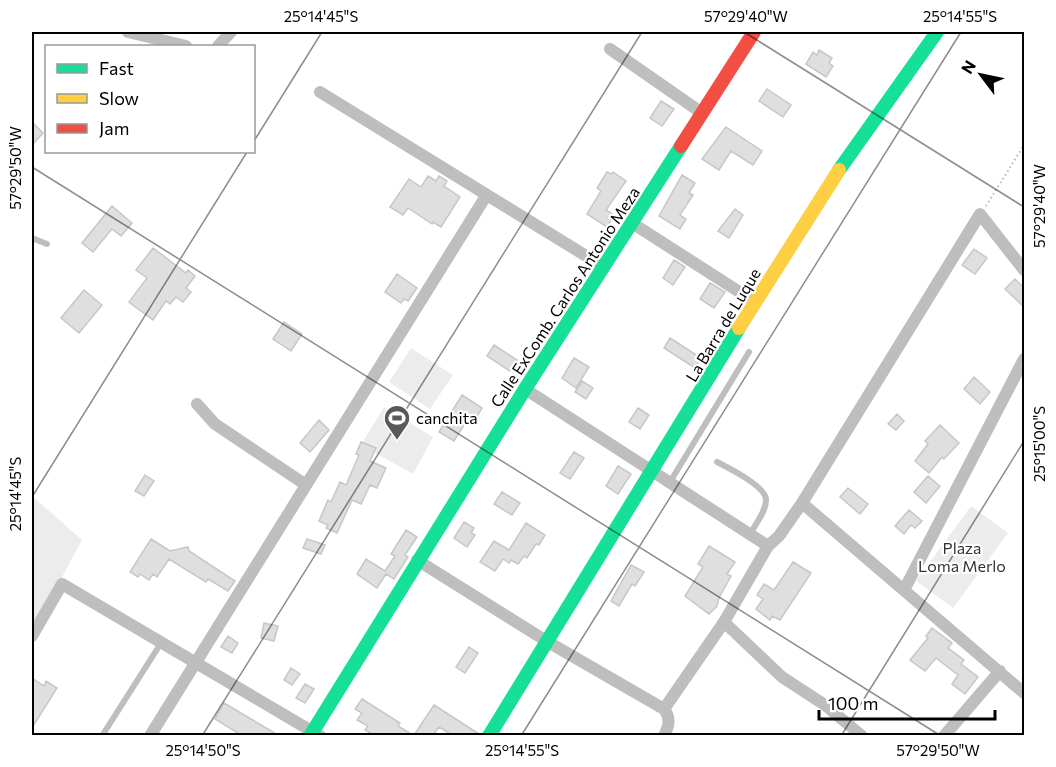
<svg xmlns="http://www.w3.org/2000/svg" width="1056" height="767" font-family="Commissioner,sans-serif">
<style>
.green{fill:#ececec}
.building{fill:#dfdfdf;stroke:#c7c7c7;stroke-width:1.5}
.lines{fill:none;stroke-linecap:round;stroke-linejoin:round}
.path{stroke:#b9b9b9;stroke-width:2;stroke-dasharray:1.5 3;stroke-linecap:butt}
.lane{stroke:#bebebe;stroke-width:6}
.street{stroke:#bebebe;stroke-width:12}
.fast{stroke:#16e098;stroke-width:14}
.slow{stroke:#ffcf43;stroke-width:14}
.jam{stroke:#f24e42;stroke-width:14}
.ticks{fill:none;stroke:#000;stroke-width:1.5;stroke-opacity:0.45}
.labels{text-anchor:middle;stroke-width:4.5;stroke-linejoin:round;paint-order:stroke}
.street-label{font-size:16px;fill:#000;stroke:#fff}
.poi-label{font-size:16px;fill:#000;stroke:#fff;text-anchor:start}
.park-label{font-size:16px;fill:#333;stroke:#fff}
.neatline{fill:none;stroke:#000;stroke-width:2}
.ticks-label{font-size:15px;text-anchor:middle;fill:#000}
</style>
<rect width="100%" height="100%" fill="#fff"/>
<!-- green -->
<path class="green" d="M411 348 453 375 430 409 389 382Z
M384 407 433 437 413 474 361 445Z
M32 496 82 540 32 633Z
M971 506 1008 533 953 608 916 581Z"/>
<!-- building -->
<path class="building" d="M819 50 832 58 829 63 833 66 826 77 806 64 813 52 817 55Z
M767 89 791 105 783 117 759 101Z
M661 101 674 109 662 126 650 118Z
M32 122 43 133 32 145Z
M726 127 762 151 753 165 731 151 719 170 702 159Z
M607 172 612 174 613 172 626 181 606 210 614 215 607 227 587 214 601 191 597 188Z
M682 175 695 183 689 193 693 195 680 215 686 219 680 229 659 216Z
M428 176 436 181 439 176 447 181 444 186 460 197 441 227 433 222 432 224 408 208 403 215 390 207 409 179 421 187Z
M112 206 132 223 121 236 112 229 93 252 82 243Z
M735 209 743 215 729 238 718 231Z
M153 248 186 273 188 270 195 276 186 288 191 292 183 302 176 297 170 304 166 301 153 320 129 302 147 278 136 270Z
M974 249 987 258 975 274 962 265Z
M674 260 685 267 673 285 663 278Z
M397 274 417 288 408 301 404 299 401 303 385 292Z
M1015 279 1024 288V307L1005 289Z
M710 283 725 292 714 308 700 299Z
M84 290 102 305 79 333 61 318Z
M284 322 302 334 291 351 273 339Z
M670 338 701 358 695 368 664 348Z
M494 345 517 360 510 371 487 356Z
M574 358 589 367 576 388 562 378Z
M974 377 990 392 980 404 964 389Z
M582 381 593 388 586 399 575 392Z
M462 395 482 408 475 420 469 417 454 441 439 432Z
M638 408 649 415 640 429 629 422Z
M897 414 904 421 896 430 888 424Z
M319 420 329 430 310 452 300 443Z
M940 425 959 443 944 459 942 457 929 473 915 461 928 444 925 441Z
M361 442 376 448 370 461 386 468 377 488 370 485 361 504 352 500 337 533 326 528 328 525 319 521 328 500 331 502 340 482 346 485 359 455 356 454Z
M574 452 584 458 570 479 560 473Z
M618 466 631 474 618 494 606 486Z
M145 475 154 481 144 496 135 491Z
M928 476 940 486 926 503 914 492Z
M848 488 868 504 860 514 840 497Z
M502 492 520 503 512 515 494 504Z
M909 510 922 521 915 528 911 525 904 534 895 526Z
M464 522 474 528 471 533 475 535 467 547 454 538Z
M526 523 545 535 539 545 536 544 527 558 524 556 518 564 511 560 509 563 503 559 495 571 480 562 494 541 509 550Z
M406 530 417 537 405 555 408 557 394 579 386 574 377 588 357 574 366 559 385 571 395 556 391 554Z
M151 539 170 551 188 547 189 551 235 581 228 591 208 579 206 582 169 559 157 577 153 574 149 580 140 574 138 577 130 572Z
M307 539 325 545 321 554 303 548Z
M709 546 735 562 727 574 731 576 719 598 717 606 709 614 685 596 703 567 698 564Z
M793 562 811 573 780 620 772 616 770 620 756 609 763 599 757 595 764 584 774 590Z
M631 565 644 572 635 586 632 584 619 606 611 601Z
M264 623 278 626 274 641 261 638Z
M932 628 952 643 948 648 964 660 961 664 978 677 965 694 952 684 958 675 936 658 925 671 910 660 928 638 926 636Z
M228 636 238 643 232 653 221 647Z
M469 647 478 653 465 673 456 667Z
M291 668 300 674 292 685 284 680Z
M32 678 44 686 46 681 57 688 32 728Z
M305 684 314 689 305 703 296 698Z
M362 699 400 723 398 726 413 735H374L365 730 368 726 357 720 362 713 355 709Z
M224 703 278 735H241L215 719Z
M434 705 479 734V735H452L439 727 433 735H414Z"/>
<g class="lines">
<!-- path -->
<path class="path" d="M986 206 1024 145"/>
<!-- lane -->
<path class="lane" d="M32 238 47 244
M717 462C729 468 765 486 766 499 767 510 755 525 750 534
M670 482 749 352
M102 736 161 643"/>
<!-- street -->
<path class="street" d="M128 32 186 46
M218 46 231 32
M610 49 702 113
M320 92 604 267
M632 223 755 302
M525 389 768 546
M197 404 215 424 306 485
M802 503 1024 693
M417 560 548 642 664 709C671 718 669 726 664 736
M904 590 1024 359
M724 622 782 677 825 705 862 736
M32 636 62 584 320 736
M664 709 724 622 768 546 779 536 802 503 980 214 1024 270
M150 736 486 196
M944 736 1000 671"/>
<!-- fast -->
<path class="fast" d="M839 170 937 32
M310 736 525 389 681 146
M489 736 739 328"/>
<!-- slow -->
<path class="slow" d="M739 328 839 170"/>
<!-- jam -->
<path class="jam" d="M681 146 754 32"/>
</g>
<!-- ticks -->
<path class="ticks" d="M744 32 1024 207M254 141 322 32M32 167 941 736M32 497 247 152M202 736 642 32M521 736 961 32M841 736 1024 441"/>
<!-- icons -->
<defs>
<g id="stadium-pin" transform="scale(1.35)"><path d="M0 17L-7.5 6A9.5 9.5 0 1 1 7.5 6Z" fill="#595959" stroke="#fff"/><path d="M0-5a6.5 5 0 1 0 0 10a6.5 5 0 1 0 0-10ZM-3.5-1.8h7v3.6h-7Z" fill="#fff"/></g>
</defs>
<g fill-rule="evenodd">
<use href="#stadium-pin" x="397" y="418"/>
</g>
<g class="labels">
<!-- street labels -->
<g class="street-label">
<text transform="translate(565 297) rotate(-57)" y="6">Calle ExComb. Carlos Antonio Meza</text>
<text transform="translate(723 325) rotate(-59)" y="6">La Barra de Luque</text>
</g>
<!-- poi labels -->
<g class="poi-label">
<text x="416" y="424">canchita</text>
</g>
<!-- park labels -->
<g class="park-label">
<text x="962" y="554">Plaza<tspan x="962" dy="18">Loma Merlo</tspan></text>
</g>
</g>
<!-- border -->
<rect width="1056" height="767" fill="none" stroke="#ffffff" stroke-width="66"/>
<!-- legend -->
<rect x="45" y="45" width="210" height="108" fill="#ffffff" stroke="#999999" stroke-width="1.5"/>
<rect x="57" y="64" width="30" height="9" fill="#16e098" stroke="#999999" stroke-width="1.5"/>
<text x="99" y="75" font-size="18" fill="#000000">Fast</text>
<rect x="57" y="94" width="30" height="9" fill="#ffcf43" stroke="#999999" stroke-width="1.5"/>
<text x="99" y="105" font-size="18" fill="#000000">Slow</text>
<rect x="57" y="124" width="30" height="9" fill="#f24e42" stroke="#999999" stroke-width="1.5"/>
<text x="99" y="135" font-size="18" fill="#000000">Jam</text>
<!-- north arrow -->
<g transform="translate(981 75) rotate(302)" stroke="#ffffff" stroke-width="4.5" paint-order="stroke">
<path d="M0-4.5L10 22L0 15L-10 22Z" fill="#000000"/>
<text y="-9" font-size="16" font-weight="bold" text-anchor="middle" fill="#000000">N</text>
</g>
<!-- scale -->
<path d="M819 710v9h176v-9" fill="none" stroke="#000000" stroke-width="3"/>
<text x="828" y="710" font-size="18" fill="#000000" stroke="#ffffff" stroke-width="4.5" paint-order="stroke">100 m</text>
<rect x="33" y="33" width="990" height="701" class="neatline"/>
<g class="ticks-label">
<text x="321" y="22">25°14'45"S</text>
<text x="746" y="22">57°29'40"W</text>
<text x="960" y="22">25°14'55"S</text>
<text transform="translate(16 168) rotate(-90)" y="5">57°29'50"W</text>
<text transform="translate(1040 206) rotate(-90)" y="5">57°29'40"W</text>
<text transform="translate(1040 444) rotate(-90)" y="5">25°15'00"S</text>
<text transform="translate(16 494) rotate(-90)" y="5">25°14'45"S</text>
<text x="203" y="756">25°14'50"S</text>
<text x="522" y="756">25°14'55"S</text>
<text x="938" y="756">57°29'50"W</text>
</g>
</svg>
